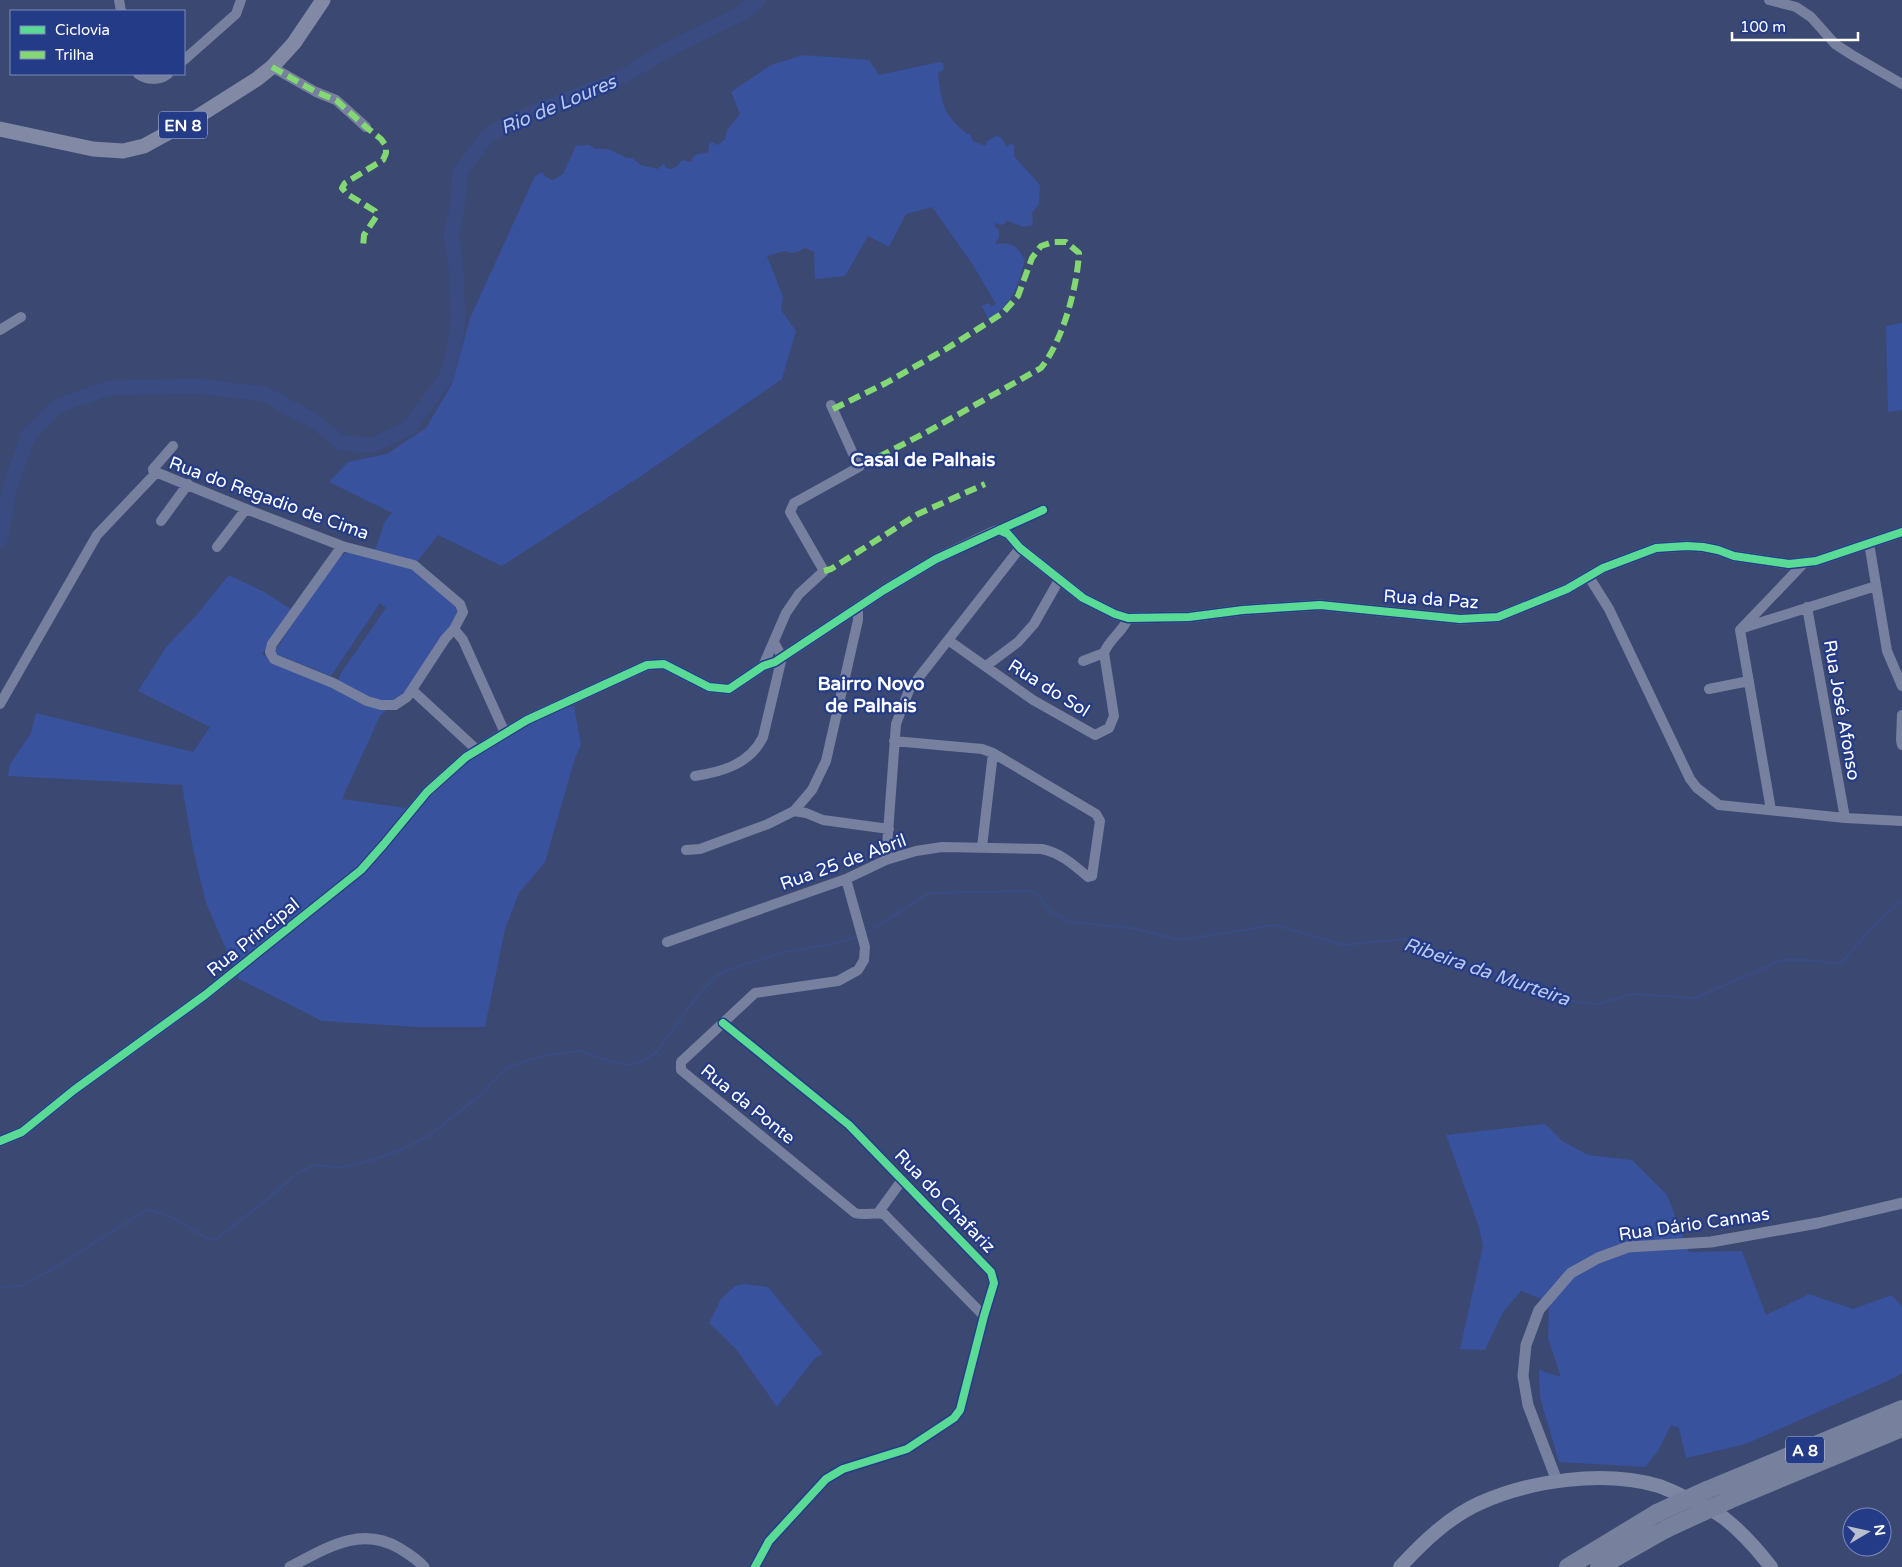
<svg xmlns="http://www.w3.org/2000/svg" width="1902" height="1567" font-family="'Varela Round',sans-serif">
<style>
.green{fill:#38529e}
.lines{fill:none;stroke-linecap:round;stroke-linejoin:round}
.stream{stroke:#394b81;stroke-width:2.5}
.river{stroke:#394b81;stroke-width:15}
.minor{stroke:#77809e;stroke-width:10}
.tertiary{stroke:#77809e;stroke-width:11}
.secondary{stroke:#7d86a3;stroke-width:14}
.primary{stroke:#8189a5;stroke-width:15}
.motorway{stroke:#77819d;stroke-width:18}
.motorway-bridge{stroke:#77819d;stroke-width:18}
.quiet{stroke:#83d873;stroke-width:6;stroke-dasharray:12 6;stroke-linecap:butt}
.cycleway-casing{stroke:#243b88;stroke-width:11}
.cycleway{stroke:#5adb95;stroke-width:8}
.labels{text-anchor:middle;stroke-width:4.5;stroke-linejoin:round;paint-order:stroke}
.shield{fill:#243b88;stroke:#bdc4db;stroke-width:1}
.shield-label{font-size:16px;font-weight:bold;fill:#fff}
.street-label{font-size:18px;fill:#fff;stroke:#243b88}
.water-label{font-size:19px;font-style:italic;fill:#bbc9f1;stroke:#243b88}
.neighbourhood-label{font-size:19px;font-weight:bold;fill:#fff;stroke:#243b88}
</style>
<rect width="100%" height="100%" fill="#3b4872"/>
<!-- green -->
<path class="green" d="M803 55 869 60 879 75 940 62 943 63 944 69 938 73C942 104 942 113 967 134H970L973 141 986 146 987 141 996 136 1002 138 1007 147 1010 144 1014 145V156L1040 185 1039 204 1032 213 1033 225 1023 227 1006 220 1005 223 1001 225 996 223 994 226 999 230V237L995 244C1013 242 1016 245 1025 260 1016 290 1015 299 989 320L982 306 988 303 992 307 996 304 973 265 932 207 906 214 889 247 868 236 845 276 815 279 814 252 806 248C797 251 794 255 785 251L767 256 783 297 781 310 796 331 782 379 638 478 502 566 438 535 416 563 459 605V617L412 685 380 716 342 799 406 808 443 770 463 753 508 724 574 706 581 745 575 758 545 862 519 893 505 929 485 1027H418L322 1021 239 979 206 903 193 849 182 785 8 776 10 764 31 733 36 713 193 752 210 727 138 691 167 646 195 617 229 575 264 592 294 611 262 654 335 687 341 673 386 608 380 603 331 676 274 653C286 635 332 557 349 551 355 548 368 550 375 550L385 521 392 513 329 482 348 462 387 454 426 428 452 384 470 318 535 176 542 172 546 177 553 180 563 174 576 146 589 145 595 149H608L627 158H632L641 165 657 169 664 164 666 168C674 171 677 167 682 160L691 162 693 157 698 154 708 153 709 144 713 142 718 145 725 139 727 130 740 114 731 92 771 65Z
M1902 323V410L1888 412 1886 326Z
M1545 1124 1562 1141 1588 1155 1632 1160 1667 1195 1689 1252 1742 1251 1766 1315 1809 1294 1853 1309 1892 1295 1902 1307V1373L1894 1378 1746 1444 1686 1458 1679 1428 1671 1425 1658 1451 1645 1467 1559 1462 1540 1397 1539 1370 1561 1377 1548 1338 1549 1302 1521 1291 1503 1312 1485 1350 1460 1349 1483 1246 1479 1227 1446 1135Z
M744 1284 768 1287 823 1354 815 1358 777 1407 736 1349 709 1323 721 1299 735 1286Z"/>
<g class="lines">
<!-- stream -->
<path class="stream" d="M865 934 929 893 1031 891 1037 894 1051 912 1070 922 1132 928 1180 940 1275 925 1343 945 1406 939 1438 951 1464 964 1576 1002 1598 1004 1632 994 1695 998 1782 960H1808L1840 964 1881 918 1902 901
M0 1287 22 1286 61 1264 148 1209 172 1217 206 1238 216 1239 264 1202 295 1175 314 1165 338 1168 362 1163 401 1150 428 1136 477 1098 507 1067 546 1055 580 1051 609 1061 628 1065 643 1061 657 1052 697 996 716 976 733 968 781 953 832 944 860 936"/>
<!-- river -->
<path class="river" d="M0 540 10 487 28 436 57 406 110 388 197 386 264 394 313 420 341 443 372 445 409 428 447 376 454 349 458 319 456 268 451 234 457 208 460 172 489 134 529 114 612 82 684 41 739 15 758 0"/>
<!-- minor -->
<path class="minor" d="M119 0 121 11
M1769 0 1796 7 1811 17 1835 44 1852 55 1902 84
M184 60 236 14 241 0
M272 67 316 92 336 100 366 127
M138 74C146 80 159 81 168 74
M0 330 21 317
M154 475 153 469 173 446
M161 521 188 484
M999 530 1043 510
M1869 543 1887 651 1902 686
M342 546 272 644 270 652 274 659 333 683 367 701 381 705H395L407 697 445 639 454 629
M217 547 246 509
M1589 577 1609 609 1690 779 1697 788 1719 805 1845 818 1902 821
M1807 607 1845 818
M1743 628 1876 586
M948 640 1033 700 1095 735 1109 728 1114 716 1104 653C1109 639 1123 632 1128 618
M1083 661 1104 653
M763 666 786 613 799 594 824 571 790 512 794 503 859 467 831 405
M986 666 1018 642 1034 624 1059 580
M1709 689 1749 681
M412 690 477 750
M0 704 97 535 154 475 158 473 246 509 342 546 414 565 460 604 463 612 454 629 463 640 505 733
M1902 715 1901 740 1902 745
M695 776C722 772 750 764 763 737L782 657 774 642
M1771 810 1740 630 1804 563
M794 811 806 813 823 820 889 829
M982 847 993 753
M686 850 700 849 768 824 794 811 812 790 826 761 858 620V607
M886 860 896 724 909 690 1020 548
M846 879 865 947 864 960 858 970 838 981 755 993 681 1062V1070L855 1213C865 1216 875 1212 884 1214L984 1316
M667 942 846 879 886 860 916 851 942 847 1042 849C1061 853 1074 865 1088 877L1092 876 1100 821 1096 814 993 753 982 749 894 741
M723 1023 849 1125 991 1272 994 1283 984 1316 960 1410 954 1418 907 1449 843 1469 826 1479 769 1541 755 1567
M878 1213 902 1180"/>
<!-- tertiary -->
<path class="tertiary" d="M0 1141 22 1132 74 1090 205 995 361 870 384 844 427 792 466 757 527 720 647 665 664 664 709 687 729 689 763 666 775 662 884 590 936 559 991 533 999 530 1008 534 1020 548 1083 598 1115 614 1128 618 1189 617 1243 610 1320 605 1460 619 1498 617 1567 589 1603 568 1656 548 1687 546 1703 547 1718 550 1734 556 1789 564 1816 561 1902 532
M1557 1481 1528 1405 1523 1376 1526 1345 1539 1310 1571 1273 1598 1258 1628 1247 1711 1242 1818 1223 1902 1203
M290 1567C325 1549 360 1525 399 1548 409 1554 417 1559 424 1567"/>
<!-- secondary -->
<path class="secondary" d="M1400 1567C1423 1542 1449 1517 1480 1503 1531 1480 1604 1470 1659 1486 1668 1489 1678 1494 1687 1498 1699 1504 1713 1510 1724 1518 1742 1532 1757 1549 1771 1567"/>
<!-- primary -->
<path class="primary" d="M0 129 93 149 123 151 144 146 197 117 257 79 272 67 294 43 323 0"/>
<!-- motorway -->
<path class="motorway" d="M1707 1490 1902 1409
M1729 1500 1902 1428
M1568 1567 1657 1513
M1599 1567 1666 1529"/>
<!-- motorway-bridge -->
<path class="motorway-bridge" d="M1657 1513 1707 1490
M1666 1529 1729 1500"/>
<!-- quiet -->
<path class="quiet" d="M272 67 316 92 336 100 366 127 381 139 386 146V153L383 160 345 183 342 188 347 194 375 211 376 217 364 235 363 247
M833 409 886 383 946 349 1003 313 1018 296 1032 258 1041 246 1053 242H1066L1079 253C1077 288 1063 340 1041 368L925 433 859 467
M824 571 831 569 918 514 985 484"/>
<!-- cycleway casing -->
<g class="cycleway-casing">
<path id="cycleway" d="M999 530 1008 534 1020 548 1083 598 1115 614 1128 618 1189 617 1243 610 1320 605 1460 619 1498 617 1567 589 1603 568 1656 548 1687 546 1703 547 1718 550 1734 556 1789 564 1816 561 1902 532
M723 1023 849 1125 991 1272 994 1283 984 1316 960 1410 954 1418 907 1449 843 1469 826 1479 769 1541 755 1567
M0 1141 22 1132 74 1090 205 995 361 870 384 844 427 792 466 757 527 720 647 665 664 664 709 687 729 689 763 666 775 662 884 590 936 559 1043 510"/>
</g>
<!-- cycleway -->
<use href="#cycleway" class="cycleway"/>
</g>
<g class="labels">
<!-- shield labels -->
<g class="shield">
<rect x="159" y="111.5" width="48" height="27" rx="4"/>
<rect x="1786" y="1436.5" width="38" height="27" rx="4"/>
</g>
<g class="shield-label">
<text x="183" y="131">EN 8</text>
<text x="1805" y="1456">A 8</text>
</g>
<!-- street labels -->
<g class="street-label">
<text transform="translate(269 498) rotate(20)" y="6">Rua do Regadio de Cima</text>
<text transform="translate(1431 599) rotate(4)" y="6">Rua da Paz</text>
<text transform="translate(1049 688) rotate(32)" y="6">Rua do Sol</text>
<text transform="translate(1842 710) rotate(80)" y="6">Rua José Afonso</text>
<text transform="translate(843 862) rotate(-20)" y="6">Rua 25 de Abril</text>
<text transform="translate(253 937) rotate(-39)" y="6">Rua Principal</text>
<text transform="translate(748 1104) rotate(39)" y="6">Rua da Ponte</text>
<text transform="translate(945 1201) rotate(46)" y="6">Rua do Chafariz</text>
<text transform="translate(1694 1224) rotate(-8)" y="6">Rua Dário Cannas</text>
</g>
<!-- water labels -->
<g class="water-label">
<text transform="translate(558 104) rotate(-23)" y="7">Rio de Loures</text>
<text transform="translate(1487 971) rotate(19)" y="7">Ribeira da Murteira</text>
</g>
<!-- neighbourhood labels -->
<g class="neighbourhood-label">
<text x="923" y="466">Casal de Palhais</text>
<text x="871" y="690">Bairro Novo<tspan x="871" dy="22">de Palhais</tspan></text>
</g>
</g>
<!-- legend -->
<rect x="10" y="10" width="175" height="65" fill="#243b88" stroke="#7c89b8"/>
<rect x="20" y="26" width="25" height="8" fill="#5adb95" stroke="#7c89b8"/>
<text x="55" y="35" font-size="15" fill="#ffffff">Ciclovia</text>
<rect x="20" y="51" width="25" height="8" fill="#83d873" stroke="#7c89b8"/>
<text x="55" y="60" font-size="15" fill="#ffffff">Trilha</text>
<!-- north arrow -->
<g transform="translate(1867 1532) rotate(81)"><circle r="24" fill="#243b88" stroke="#7c89b8"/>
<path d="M0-4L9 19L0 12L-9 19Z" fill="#babfce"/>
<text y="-8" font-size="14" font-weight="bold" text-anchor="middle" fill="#ffffff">N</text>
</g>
<!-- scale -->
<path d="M1732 32v8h126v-8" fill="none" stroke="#ffffff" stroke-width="2.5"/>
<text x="1740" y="32" font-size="15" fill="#ffffff" stroke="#243b88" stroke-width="4" paint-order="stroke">100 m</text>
</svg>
